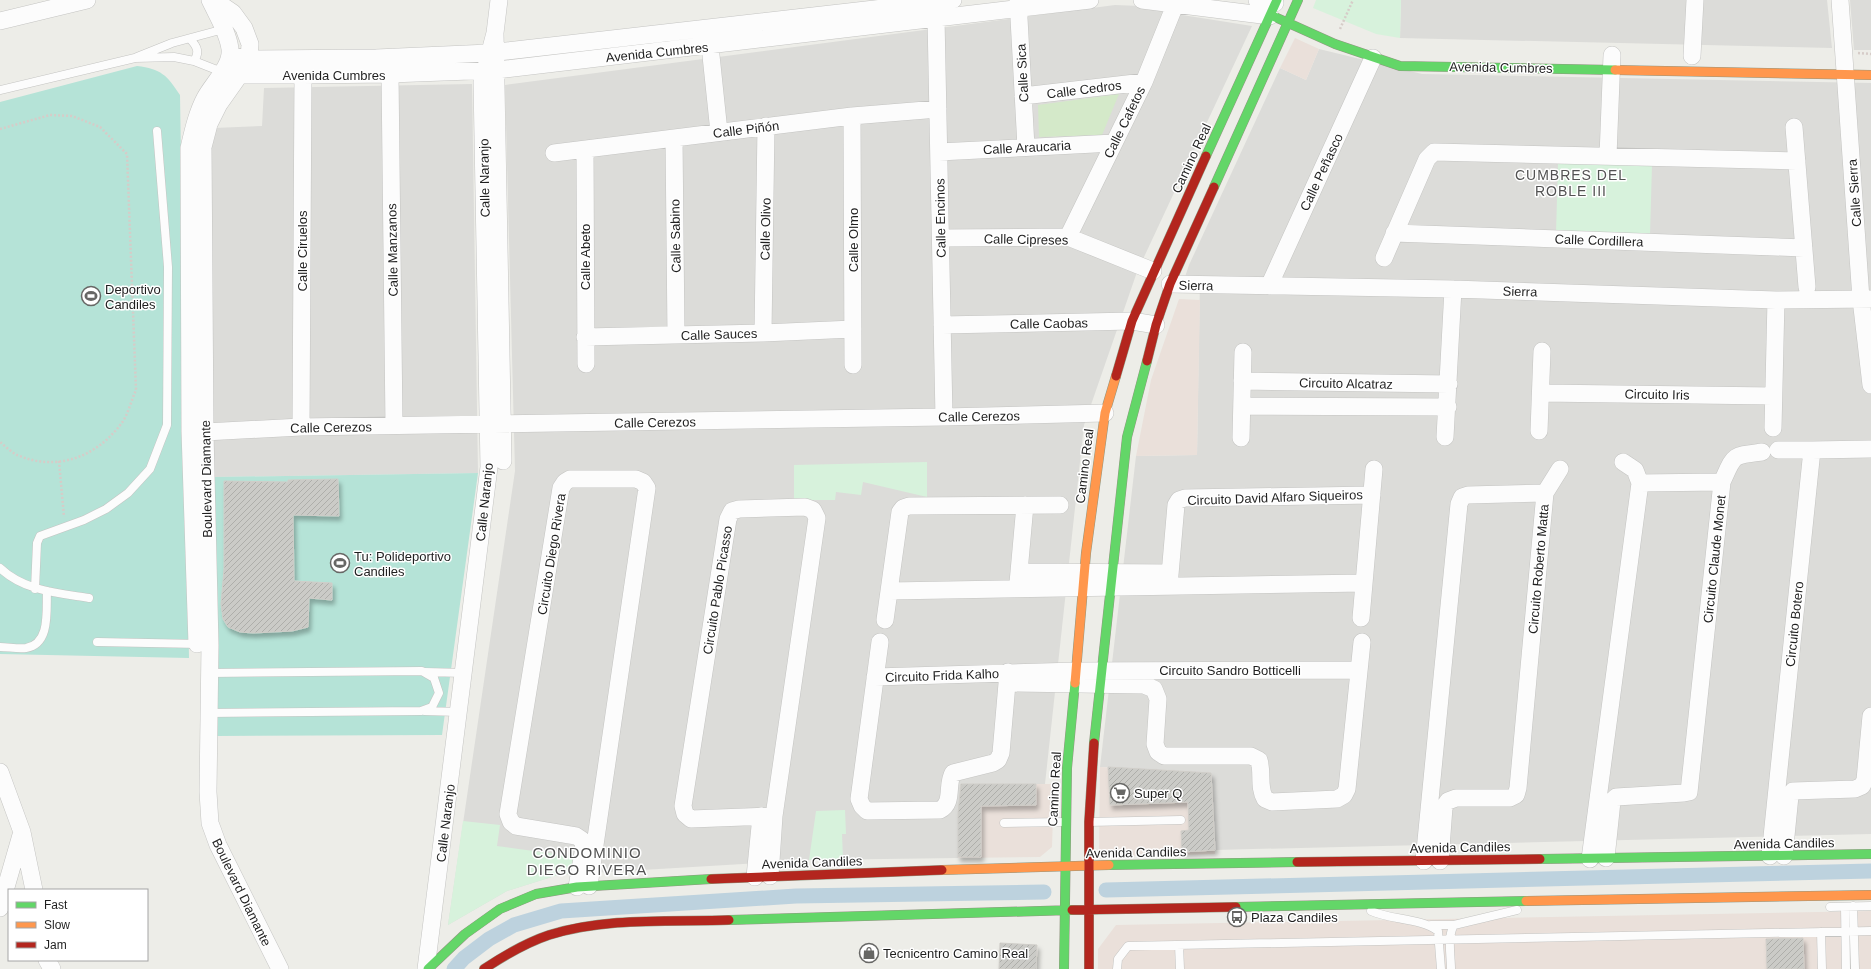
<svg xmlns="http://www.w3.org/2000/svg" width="1871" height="969" font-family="Helvetica,sans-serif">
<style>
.residential{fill:#dcdcd9}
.commercial{fill:#eae0da}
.park{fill:#d7f2dc}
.garden{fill:#d4e9c9}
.pitch{fill:#b5e3d7}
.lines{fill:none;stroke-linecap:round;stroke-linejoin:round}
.canal{stroke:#bdd2de;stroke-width:15}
.building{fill:url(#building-hatch);stroke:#d0cec9;filter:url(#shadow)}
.lane-casing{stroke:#c4c4c2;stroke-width:9}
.street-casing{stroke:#c4c4c2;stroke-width:18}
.fast-casing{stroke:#919781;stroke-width:10}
.slow-casing{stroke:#919781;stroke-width:10}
.jam-casing{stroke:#919781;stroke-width:10}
.path{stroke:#d6ccc8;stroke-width:2.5;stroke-dasharray:2 2;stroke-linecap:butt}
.lane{stroke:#fcfcfc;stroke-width:8}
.street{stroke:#fcfcfc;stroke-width:17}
.fast{stroke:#63d668;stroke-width:9}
.slow{stroke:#ff974d;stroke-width:9}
.jam{stroke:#b3261e;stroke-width:9}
.labels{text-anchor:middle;stroke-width:3;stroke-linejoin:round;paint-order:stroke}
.street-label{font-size:13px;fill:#1f1f1f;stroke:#fff}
.poi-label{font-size:13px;fill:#1f1f1f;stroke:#fff;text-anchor:start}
.neighbourhood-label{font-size:14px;letter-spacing:1px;fill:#525252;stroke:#fff}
.quarter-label{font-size:15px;letter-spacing:1px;fill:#525252;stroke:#fff}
</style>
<defs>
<pattern id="building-hatch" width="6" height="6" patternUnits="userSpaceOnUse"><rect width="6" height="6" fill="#cbcbc7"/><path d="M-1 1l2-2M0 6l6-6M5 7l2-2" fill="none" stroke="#aeaeaa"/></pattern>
<filter id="shadow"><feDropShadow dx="2.5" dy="4.5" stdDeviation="2" flood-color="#0004"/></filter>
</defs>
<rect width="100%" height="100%" fill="#edede8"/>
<!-- residential -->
<path class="residential" d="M1401 0H1827L1832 48 1400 38Z
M1850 0H1871V50H1854Z
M1115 5 1140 6 1176 14 1252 26 1137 272 1084 425 1045 784H1036L958 813V858L809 860 558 875 507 891 448 925 515 471 505 85Z
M1319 49 1422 74 1871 83V834L1215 850 1211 773 1100 767 1136 456 1197 455 1200 278 1185 277 1189 265 1280 68 1306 80Z
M472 84 478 473 213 477 209 153 214 128 262 126 264 88Z"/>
<!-- commercial -->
<path class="commercial" d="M1295 38 1319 49 1306 80 1280 68Z
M1179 299 1200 300 1197 455 1136 456 1151 380Z
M1100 767 1211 773 1215 854 1099 857Z
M961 784H1054L1052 847 1040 857 958 858V813Z
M1871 911V969H1098V949L1116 925Z"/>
<!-- park -->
<path class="park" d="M1316 0H1401L1400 38 1376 34 1313 8Z
M1558 163 1652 165 1650 235 1556 233Z
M927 462V497L863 482 861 495 836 492 835 500H794V465Z
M845 810 846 834H842L843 859 809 860 816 811Z
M463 821 500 825 497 846 577 857 576 873 558 875 507 891 448 925Z"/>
<!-- garden -->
<path class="garden" d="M1119 94 1102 135 1039 137 1038 105Z"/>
<!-- pitch -->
<path class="pitch" d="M137 66C161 69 167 75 180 95L189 658 0 654V102Z
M478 473 442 735 216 736 213 477Z"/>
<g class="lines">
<!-- canal -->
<path class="canal" d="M1106 890 1871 871
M454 969 464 958 489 939 514 925 561 911 796 896 1044 892"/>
</g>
<!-- building -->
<path class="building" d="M338 479 339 516 293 515 294 581 332 583V600L309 598 308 627 292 631 253 633 240 632 228 627 223 619 221 604 224 569V481L288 482V480Z
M1108 767 1211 773 1215 850 1182 852 1181 831 1189 830 1188 802 1110 805Z
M961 784H1036V805L981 806V857H958V813Z
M1803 938 1804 969H1767L1766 939Z
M1000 943 1037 945 1036 969H999Z"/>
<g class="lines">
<!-- lane casing -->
<g class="lane-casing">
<path id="lane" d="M190 39C197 46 200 52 194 61
M137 57 172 43 224 29
M0 90 135 58 174 57 194 61 222 72
M0 568C24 591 58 593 89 598
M35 589 37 543 40 536 84 520 106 509 128 493 150 469 167 425 168 267 157 131
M97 642 200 644
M0 647C8 647 18 649 26 648 51 644 46 610 47 591
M425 672 464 673
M424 711 459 712
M209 713 421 711 432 707 439 693 434 678 422 671 210 673
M1089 822 1181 820
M1004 823 1066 822
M1853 906 1855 969
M1830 907 1871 906
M1845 907 1846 969
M1371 911C1391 920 1421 918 1438 931L1441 969
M1431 925H1454
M1821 932 1822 969
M1179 945 1180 969
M1117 969 1118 959 1128 946 1871 931
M1451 969C1451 956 1447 937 1454 925L1517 910"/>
</g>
<!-- street casing -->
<g class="street-casing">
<path id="street" d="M214 0 233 13 244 28 250 44 249 59 248 63 219 104 209 124 203 147 205 432 210 645 208 792 210 823 218 845 280 969
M499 0 495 33 503 461
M1018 0 1026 147
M1142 0 1270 16
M1257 0 1275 3
M1840 0 1861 299 1871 385
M936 18 944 417
M0 21 87 0
M710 46 719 132
M230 56 249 59 376 58 489 53 953 0
M1692 56 1695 0
M222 72 239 75H303L390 74 497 70 1090 0
M390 74 394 426
M1023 96 1144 82
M852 116 853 365
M1794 127 1807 287
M674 138 676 335
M585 150 586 364
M939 152 1114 143
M554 153 852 116 938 109
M1608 156 1612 55
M1394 233 1804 248
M1068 237 1144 82 1175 5
M941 238 1068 237 1153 271
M1384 258 1427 159 1434 152 1797 161
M1170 284 1453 289 1776 300 1871 299
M1269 286 1373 58
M942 325 1132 321 1156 325
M763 333 766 126
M585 337 763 333 853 329
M1242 381 1449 384
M1541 393 1773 396
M1242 406 1448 407
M301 427 303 75
M1773 428 1776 300
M1539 431 1542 351
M205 432 301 427 944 417 1105 413
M1445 437 1453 289
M1241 438 1243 352
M1778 450H1812
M1623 462 1635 470 1640 483
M1722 482C1735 454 1731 456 1762 452
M1019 572 1170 573
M1018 583 1025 505
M1169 586 1176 505 1179 500 1185 498 1372 495
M890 591 1364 583
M1361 618 1374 469
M885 620 900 512 903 508 909 506 1060 505
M880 642 859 799 862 806 867 811 940 810C954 803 946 785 953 773L993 763 998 760 1001 753 1008 672
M197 644 190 431 189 148C193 131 197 113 205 98 213 83 232 66 230 49 228 32 217 15 210 0
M875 677 1076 671 1359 670
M1008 683 1144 685 1154 689 1158 699 1155 744 1158 752 1164 756H1251L1259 760C1263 773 1258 787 1265 799L1272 802 1337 799 1344 795 1347 789 1362 642
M0 772 22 832 34 890
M1770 856 1812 450 1871 449
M1784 856 1790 796 1793 791 1855 789 1862 786 1865 780 1871 716
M1590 859 1640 483 1722 482 1689 792 1684 793 1616 797 1612 801 1606 858
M1424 861 1459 504 1462 497 1468 495 1545 493
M1440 861 1444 807 1448 801 1456 798H1510L1516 795 1518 788 1545 493 1560 469
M770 876 774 816 817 518 813 510 805 507 739 509 732 511 728 519 683 806 685 814 691 819 774 816
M755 877 761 816
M577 887 584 847 582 840 576 836 516 826 511 822 508 814 561 488 565 482 570 479H636L643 482 647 488 589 886
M0 908 21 835
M47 960 52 969
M426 969 489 467 482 82 495 33"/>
</g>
<!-- fast casing -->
<g class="fast-casing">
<path id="fast" d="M1275 17 1335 44 1400 66 1615 70
M1206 156 1277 0
M1214 187 1298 0
M1094 743 1127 437 1147 361
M1540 859 1871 854
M1109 865 1297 862
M1236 907 1526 901
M729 920 1072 910
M428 969 465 934 500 909 536 894 577 887 711 879
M1064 969 1067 768 1075 683"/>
</g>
<!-- slow casing -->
<g class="slow-casing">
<path id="slow" d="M1615 70 1871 75
M1075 683 1086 553 1105 413 1116 376
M942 870 1109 865
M1526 901 1871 895"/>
</g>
<!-- jam casing -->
<g class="jam-casing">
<path id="jam" d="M1147 361 1156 325 1170 284 1214 187
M1116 376 1132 321 1206 156
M1297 862 1540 859
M711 879 942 870
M1072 910 1236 907
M484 969C505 955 525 943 549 935 606 917 670 922 729 920
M1089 969V822L1094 743"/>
</g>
<!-- path -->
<path class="path" d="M1340 29 1353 0
M1858 53 1871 54
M0 129 50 115 72 116 100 127 127 154 136 390C131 401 128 415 121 424 96 457 57 472 17 455 11 452 5 446 0 442
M59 461 64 517"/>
<!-- lane -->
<use href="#lane" class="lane"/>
<!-- street -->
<use href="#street" class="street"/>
<!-- fast -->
<use href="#fast" class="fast"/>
<!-- slow -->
<use href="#slow" class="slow"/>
<!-- jam -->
<use href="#jam" class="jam"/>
</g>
<!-- icons -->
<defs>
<g id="stadium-ring" transform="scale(1)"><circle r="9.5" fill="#fff" stroke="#676765" stroke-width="1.5"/><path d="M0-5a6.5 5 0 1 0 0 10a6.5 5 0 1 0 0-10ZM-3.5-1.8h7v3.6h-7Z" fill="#676765"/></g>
<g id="supermarket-ring" transform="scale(1)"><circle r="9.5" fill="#fff" stroke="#676765" stroke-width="1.5"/><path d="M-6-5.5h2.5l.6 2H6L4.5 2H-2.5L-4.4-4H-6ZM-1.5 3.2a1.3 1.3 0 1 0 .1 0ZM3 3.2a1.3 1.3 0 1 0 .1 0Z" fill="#676765"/></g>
<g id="bus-ring" transform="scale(1)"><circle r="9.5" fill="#fff" stroke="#676765" stroke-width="1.5"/><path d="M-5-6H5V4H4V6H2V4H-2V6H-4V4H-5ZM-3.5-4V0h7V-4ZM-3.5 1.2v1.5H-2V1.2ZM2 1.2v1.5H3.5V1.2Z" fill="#676765"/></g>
<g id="shop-ring" transform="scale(1)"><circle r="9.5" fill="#fff" stroke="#676765" stroke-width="1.5"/><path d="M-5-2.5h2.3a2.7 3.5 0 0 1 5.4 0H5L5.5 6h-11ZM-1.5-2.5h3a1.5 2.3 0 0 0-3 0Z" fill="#676765"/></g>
</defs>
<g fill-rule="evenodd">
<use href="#stadium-ring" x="91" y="296"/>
<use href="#stadium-ring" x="340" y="563"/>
<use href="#supermarket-ring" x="1120" y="793"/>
<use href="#bus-ring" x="1237" y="917"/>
<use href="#shop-ring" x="869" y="953"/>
</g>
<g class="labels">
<!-- street labels -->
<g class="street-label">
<text transform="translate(657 52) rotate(-6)" y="5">Avenida Cumbres</text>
<text transform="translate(1501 67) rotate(1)" y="5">Avenida Cumbres</text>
<text transform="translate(1022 73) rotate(-93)" y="5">Calle Sica</text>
<text x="334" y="80">Avenida Cumbres</text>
<text transform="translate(1084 89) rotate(-7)" y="5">Calle Cedros</text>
<text transform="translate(1124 122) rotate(-64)" y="5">Calle Cafetos</text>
<text transform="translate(746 129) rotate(-7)" y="5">Calle Piñón</text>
<text transform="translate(1027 147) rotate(-3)" y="5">Calle Araucaria</text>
<text transform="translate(1191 158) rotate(-65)" y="5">Camino Real</text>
<text transform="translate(1321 172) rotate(-65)" y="5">Calle Peñasco</text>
<text transform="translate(484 178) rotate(-91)" y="5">Calle Naranjo</text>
<text transform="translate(1854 193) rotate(-94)" y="5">Calle Sierra</text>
<text transform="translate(940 218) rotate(-91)" y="5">Calle Encinos</text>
<text transform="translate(765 229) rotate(-89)" y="5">Calle Olivo</text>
<text transform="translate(675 236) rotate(-91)" y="5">Calle Sabino</text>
<text transform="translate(1026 239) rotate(1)" y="5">Calle Cipreses</text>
<text transform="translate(853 240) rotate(-90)" y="5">Calle Olmo</text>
<text transform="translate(1599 240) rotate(2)" y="5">Calle Cordillera</text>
<text transform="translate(392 250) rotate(-91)" y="5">Calle Manzanos</text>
<text transform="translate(302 251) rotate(-90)" y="5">Calle Ciruelos</text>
<text transform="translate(585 257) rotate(-90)" y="5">Calle Abeto</text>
<text transform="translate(1196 285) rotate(1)" y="5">Sierra</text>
<text transform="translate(1520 291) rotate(2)" y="5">Sierra</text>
<text transform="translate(1049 323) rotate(-1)" y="5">Calle Caobas</text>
<text transform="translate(719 334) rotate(-2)" y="5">Calle Sauces</text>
<text transform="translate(1346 383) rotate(1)" y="5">Circuito Alcatraz</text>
<text transform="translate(1657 394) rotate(1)" y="5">Circuito Iris</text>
<text transform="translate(979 416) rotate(-1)" y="5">Calle Cerezos</text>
<text transform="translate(655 422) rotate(-1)" y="5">Calle Cerezos</text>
<text transform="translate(331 427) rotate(-1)" y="5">Calle Cerezos</text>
<text transform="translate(1084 466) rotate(-83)" y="5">Camino Real</text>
<text transform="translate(206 479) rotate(-91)" y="5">Boulevard Diamante</text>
<text transform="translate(1275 497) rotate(-2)" y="5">Circuito David Alfaro Siqueiros</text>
<text transform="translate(484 502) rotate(-84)" y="5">Calle Naranjo</text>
<text transform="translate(551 554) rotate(-81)" y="5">Circuito Diego Rivera</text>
<text transform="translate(1714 559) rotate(-84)" y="5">Circuito Claude Monet</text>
<text transform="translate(1538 569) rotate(-85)" y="5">Circuito Roberto Matta</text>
<text transform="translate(717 590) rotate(-81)" y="5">Circuito Pablo Picasso</text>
<text transform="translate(1794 624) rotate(-84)" y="5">Circuito Botero</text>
<text x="1230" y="675">Circuito Sandro Botticelli</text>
<text transform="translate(942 675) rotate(-2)" y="5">Circuito Frida Kalho</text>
<text transform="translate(1054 789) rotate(-87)" y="5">Camino Real</text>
<text transform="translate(445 823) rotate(-83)" y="5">Calle Naranjo</text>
<text transform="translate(1784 843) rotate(-1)" y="5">Avenida Candiles</text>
<text transform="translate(1460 847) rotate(-1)" y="5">Avenida Candiles</text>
<text transform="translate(1136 852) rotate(-1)" y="5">Avenida Candiles</text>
<text transform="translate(812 862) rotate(-2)" y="5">Avenida Candiles</text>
<text transform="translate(242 892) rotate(64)" y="5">Boulevard Diamante</text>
</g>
<!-- poi labels -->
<g class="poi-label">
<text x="105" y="294">Deportivo<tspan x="105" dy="15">Candiles</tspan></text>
<text x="354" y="561">Tu: Polideportivo<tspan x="354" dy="15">Candiles</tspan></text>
<text x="1134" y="798">Super Q</text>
<text x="1251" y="922">Plaza Candiles</text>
<text x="883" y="958">Tecnicentro Camino Real</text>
</g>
<!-- neighbourhood labels -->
<g class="neighbourhood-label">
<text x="1571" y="180">CUMBRES DEL<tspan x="1571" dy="16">ROBLE III</tspan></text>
</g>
<!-- quarter labels -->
<g class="quarter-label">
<text x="587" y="858">CONDOMINIO<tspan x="587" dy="17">DIEGO RIVERA</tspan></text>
</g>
</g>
<!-- legend -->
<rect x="8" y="889" width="140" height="72" fill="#ffffff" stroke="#a5a5a5"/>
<rect x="16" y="902" width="20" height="6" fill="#63d668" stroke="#a5a5a5"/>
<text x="44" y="909" font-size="12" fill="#1f1f1f">Fast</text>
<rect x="16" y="922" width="20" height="6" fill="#ff974d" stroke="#a5a5a5"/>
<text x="44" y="929" font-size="12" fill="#1f1f1f">Slow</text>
<rect x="16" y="942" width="20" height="6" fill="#b3261e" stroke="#a5a5a5"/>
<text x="44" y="949" font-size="12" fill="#1f1f1f">Jam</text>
</svg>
